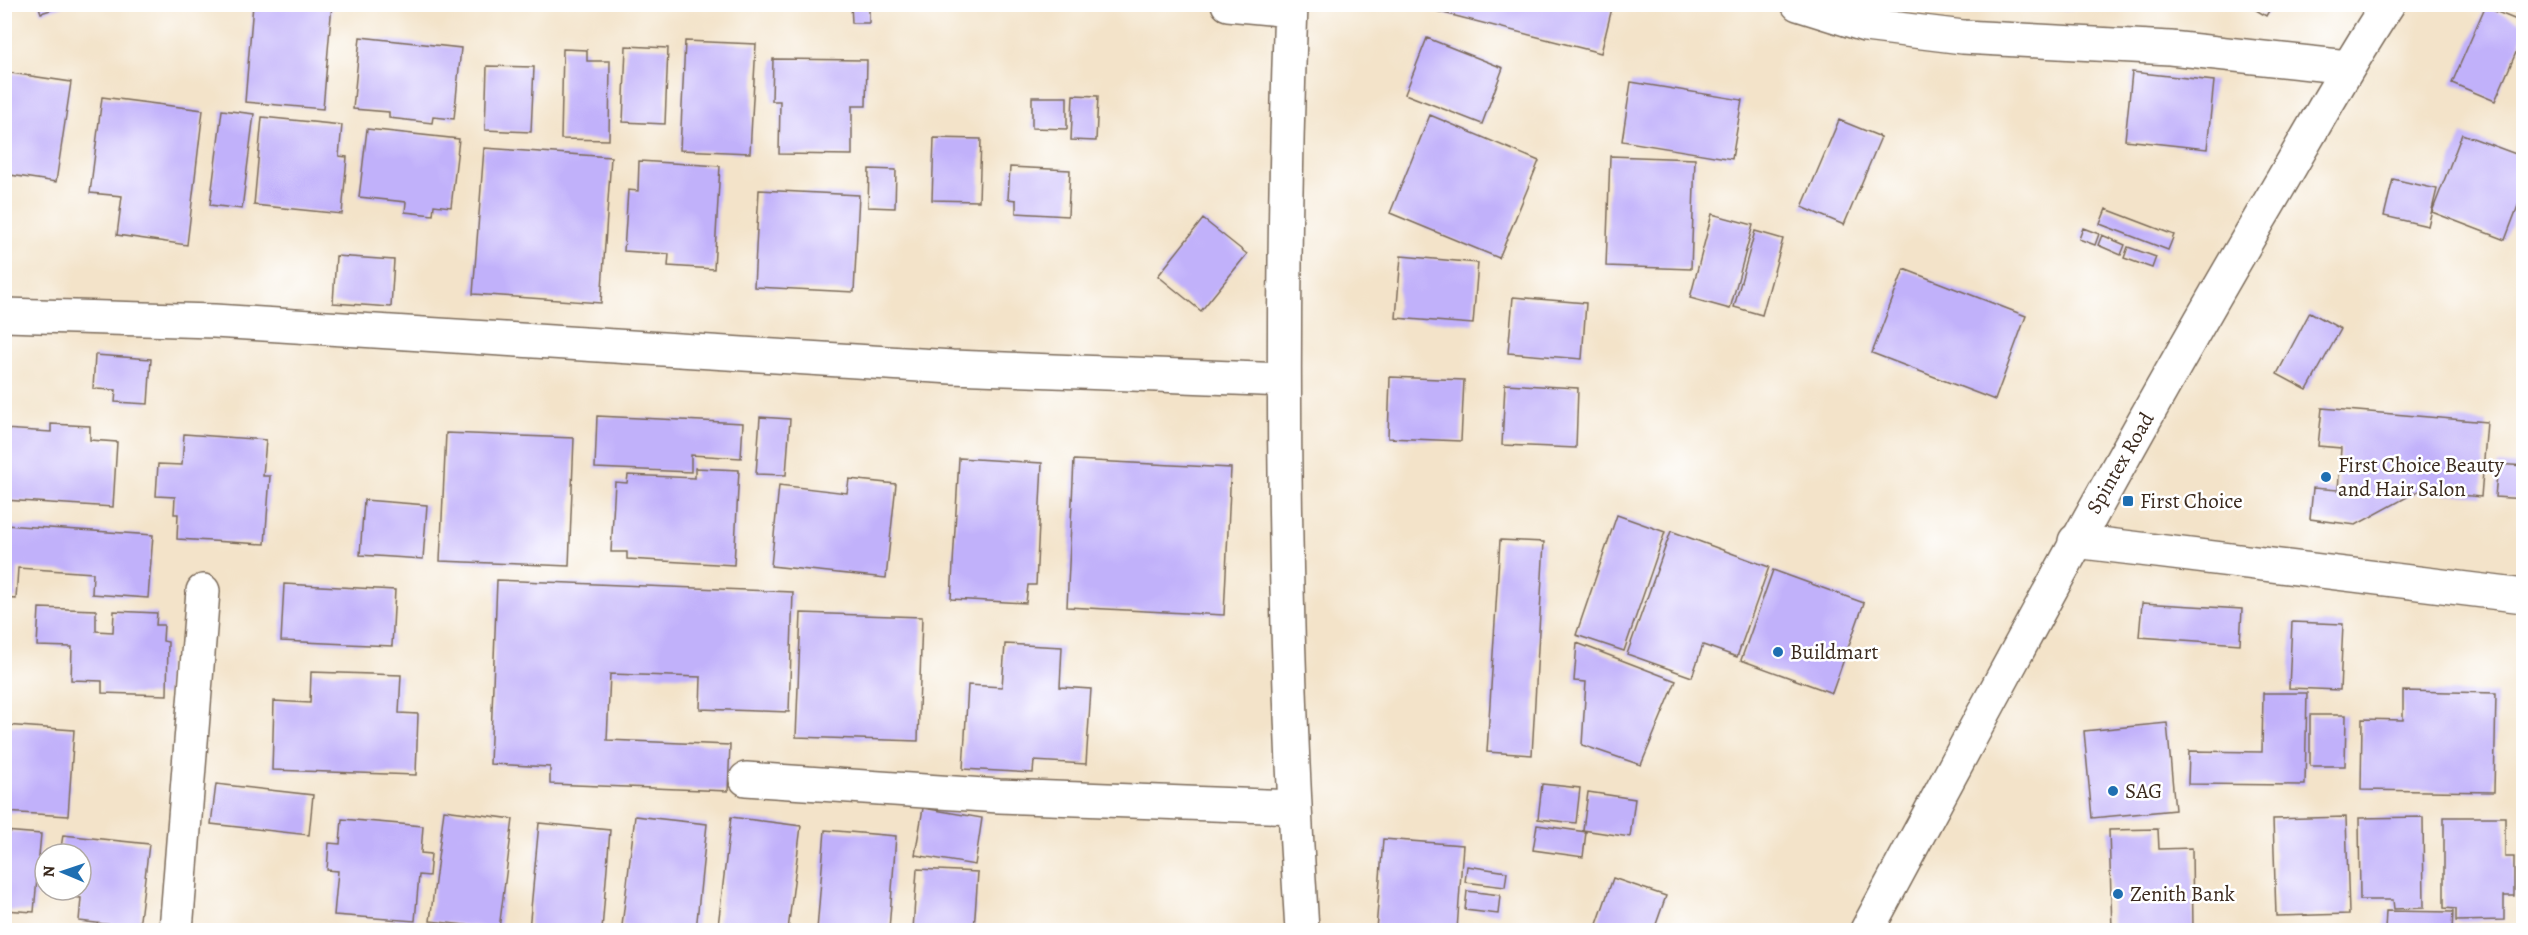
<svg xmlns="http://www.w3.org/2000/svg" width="2528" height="935" viewBox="0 0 2528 935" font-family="Alegreya,serif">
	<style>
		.building { fill: #c1b1fa }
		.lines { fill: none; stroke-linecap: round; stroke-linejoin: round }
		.street-casing { stroke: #7b6b5a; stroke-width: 36 }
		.secondary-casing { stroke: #7b6b5a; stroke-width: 36 }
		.street { stroke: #fff; stroke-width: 33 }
		.secondary { stroke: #fff; stroke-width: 33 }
		.poi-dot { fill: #1f6fb2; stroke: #fff; stroke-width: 2 }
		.labels { text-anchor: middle; stroke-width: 5; stroke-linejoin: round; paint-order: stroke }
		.street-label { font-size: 21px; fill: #3b2a1e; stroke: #fff }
		.poi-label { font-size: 21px; fill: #3b2a1e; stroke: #fff; text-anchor: start }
	</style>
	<rect width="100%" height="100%" fill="#fff"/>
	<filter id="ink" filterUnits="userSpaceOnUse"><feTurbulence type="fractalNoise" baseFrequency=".0167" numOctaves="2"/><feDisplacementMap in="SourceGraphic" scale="12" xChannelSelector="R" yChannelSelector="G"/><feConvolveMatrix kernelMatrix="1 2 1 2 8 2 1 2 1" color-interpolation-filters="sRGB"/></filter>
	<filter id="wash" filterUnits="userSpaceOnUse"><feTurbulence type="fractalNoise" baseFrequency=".008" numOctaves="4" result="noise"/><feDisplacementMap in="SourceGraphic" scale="24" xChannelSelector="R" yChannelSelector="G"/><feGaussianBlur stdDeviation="1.35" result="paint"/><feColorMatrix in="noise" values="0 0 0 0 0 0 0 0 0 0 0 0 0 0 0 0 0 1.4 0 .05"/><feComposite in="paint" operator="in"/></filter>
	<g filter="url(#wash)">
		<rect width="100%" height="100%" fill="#f3e3c9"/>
		<g id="blocks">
			<path class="building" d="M38,4h28v1l-25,8z
				M253,4h79l-9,105 -78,-7z
				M851,4h18v19h-17z
				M1408,4h205l-12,49z
				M2040,4h32v6l-33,-1z
				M2246,4h27l-7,12z
				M2485,7l39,16v11l-29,67 -43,-18z
				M360,37l101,11 -7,71 -21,-2 -1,6 -43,-5v-6l-36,-3z
				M1427,38l76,30 -21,56 -77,-30z
				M685,41l71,3 -6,109 -70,-3z
				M626,46l42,2 -3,76 -42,-2z
				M563,49l24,1v11h23l-1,79 -48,-1z
				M773,59l94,1 -1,46h-14v49l-73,-1 1,-53h-8z
				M487,66l47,1 -3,65 -46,-2z
				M4,72l67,10 -15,100 -52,-8z
				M2132,72l82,9 -7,68 -82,-9z
				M1631,82l111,18 -10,59 -110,-18z
				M1073,95l25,1 -2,45 -25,-1z
				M102,97l101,13 -16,135 -70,-10 5,-39 -32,-3z
				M1032,97h35v32l-35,-1z
				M222,110l32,4 -12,95 -32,-4z
				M1430,115l109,46 -40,97 -109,-45z
				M262,117l80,8 -3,31 8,1 -5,57 -88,-9z
				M1839,120l42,17 -37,88 -42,-18z
				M367,129l92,10 -8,68 -17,-2 -1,10 -28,-3 1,-10 -47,-5z
				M2462,134l62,23v33l-19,50 -73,-28z
				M934,138l47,1 -2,62 -47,-1z
				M484,148l127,9 -10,146 -128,-9z
				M1610,156l85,3 -4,110 -85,-3z
				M639,161l81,5 -6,103 -46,-3 1,-12 -45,-3 4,-61 10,1z
				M1010,167l60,3 -2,46 -52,-3v-13l-8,-1z
				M869,169l27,1 -1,38 -27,-1z
				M2393,179l44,10 -9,37 -44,-10z
				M759,190l100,5 -5,97 -100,-5z
				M2106,209l68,26 -6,15 -68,-26z
				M1712,214l41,11 -23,84 -40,-11z
				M1203,219l44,35 -46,57 -43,-35z
				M2083,228l16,6 -4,11 -16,-6z
				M1755,231l28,8 -21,76 -28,-8z
				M2102,235l23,10 -4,10 -23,-10z
				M2128,247l28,10 -4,11 -28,-10z
				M336,256l58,4 -3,47 -58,-4z
				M1401,256l77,7 -5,61 -77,-6z
				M1904,269l122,47 -31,84 -123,-47z
				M1513,297l73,6 -4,56 -74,-6z
				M2310,312l31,17 -34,61 -30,-16z
				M95,355l56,4 -3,45 -33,-2 1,-12 -23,-1z
				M1390,377l74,3 -3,61 -73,-3z
				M1505,384l73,4 -2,60 -74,-3z
				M2322,408l165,14 -6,75 -63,-6 -62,34 -46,-6 3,-31 25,2 3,-42 -23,-2z
				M597,416l146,7 -2,35 -50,-3v17l-96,-4z
				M760,417l30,2 -4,56 -30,-1z
				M51,424l39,2v14l27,2 -4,65 -109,-7v-71l47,3z
				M446,433l128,5 -5,128 -129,-5z
				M184,434l82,6 -3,36h7l-5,68 -88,-5 1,-25h-4l1,-17 -19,-1 2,-32 24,1z
				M959,458l83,5 -6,122h-8l-2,18 -75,-4z
				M1074,460l157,8 -7,147 -157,-8z
				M2498,464l26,2v33l-29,-2z
				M695,468l44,2 -5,95 -107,-6v-7h-16l4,-70 12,1 1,-8 67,3z
				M849,479l47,5 -10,94 -115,-12 8,-81 68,8z
				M364,500l63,5 -4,54 -63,-4z
				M1617,515l48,17 -41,119 -48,-16z
				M4,525l149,10 -5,63 -56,-4 1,-21 -75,-5 -2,31 -12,-1z
				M1671,531l98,36 -32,90 -34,-12 -11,32 -65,-23z
				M1500,540l44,2 -12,213 -45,-3z
				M1773,570l91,33 -32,90 -91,-33z
				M497,580l296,12 -4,120 -89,-3 1,-32 -91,-3 -3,66 123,5 -2,46 -178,-7v-17l-60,-3z
				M284,584l111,6 -3,56 -111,-5z
				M2142,603l100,6 -2,35 -101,-7z
				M39,608l57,2v21l17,1 1,-21 43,2 -1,12h8l-1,16 5,1 -1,53 -65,-2v-12l-31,-1 1,-33 -35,-1z
				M801,613l121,4 -4,124 -122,-4z
				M2292,622l51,2 -3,66 -51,-2z
				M1577,643l99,38 -35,84 -59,-20 4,-63 -12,-1z
				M1005,644l57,3 -2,40 31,2 -5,75 -52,-3 -1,12 -70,-4 5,-84 34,2z
				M311,672l90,3 -2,38 19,1 -2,61 -144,-5 2,-69 36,2z
				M2403,691l93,2 -2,99 -133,-2 1,-71 41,1z
				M2263,693h44l-2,92 -117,-1 1,-33 73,1z
				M2310,715h36l-1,51h-35z
				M2167,723l8,87 -83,8 -8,-87z
				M4,725l70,5 -6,86 -64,-4z
				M216,784l97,11 -4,40 -98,-11z
				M1542,784l38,4 -4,35 -38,-4z
				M1588,792l47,7 -5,38 -47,-7z
				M923,808l59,10 -7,47 -60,-10z
				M444,810l69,9 -14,110 -69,-8z
				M635,816l72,8 -11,106h-32l-42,-4z
				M731,817l70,9 -13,104h-35l-35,-4z
				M2346,817l3,97 -73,2 -3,-97z
				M2423,817l1,91 -30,1 -1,-9h-33l-1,-82z
				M2444,817h61v40h9v39h-10v24l-48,1v-12l-12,-1z
				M342,819l81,7 -2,27 10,1 -2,22 -10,-1 -4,46 -81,-6 4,-44 -11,-1 2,-27 11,1z
				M539,823l71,7 -8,100h-73z
				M1537,825l49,7 -3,25 -50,-7z
				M2158,829l1,20 33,-1 1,82h-81l-3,-100z
				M825,830l71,6 -7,94h-72z
				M4,831l37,3 -7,78 -30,-2z
				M63,835l86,9 -10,84 -60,-7 2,-23 -25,-3v-5h25v-36h-21z
				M1383,839l80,6 -6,85h-81z
				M1467,866l40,6 -2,15 -40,-5z
				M917,869l61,3 -4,58h-61z
				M1613,878l53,18 -12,34h-59z
				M1467,891l33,4 -2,19 -33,-4z
				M2386,911l67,1 -1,18h-67z"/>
		</g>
	</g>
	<g filter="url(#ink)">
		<use href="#blocks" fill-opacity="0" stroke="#7b6b5a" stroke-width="1.5"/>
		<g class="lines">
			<defs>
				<path id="street" d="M1228,4l63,6
					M1291,4c-11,309 -9,619 11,926
					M1798,4l67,21 98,12 207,11 178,19
					M4,315l210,6 738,46 332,13
					M2075,541l449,55
					M746,779l253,17 295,11
					M176,930l27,-339"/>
				<path id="secondary" d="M1867,930c128,-238 255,-477 392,-710 43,-72 83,-146 129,-216"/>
			</defs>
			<use href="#street" class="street-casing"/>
			<use href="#secondary" class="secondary-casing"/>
			<use href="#street" class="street"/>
			<use href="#secondary" class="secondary"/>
		</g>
	</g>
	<g class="poi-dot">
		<circle cx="2326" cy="477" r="6"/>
		<rect x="2122" y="495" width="12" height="12" rx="3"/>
		<circle cx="1778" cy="652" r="6"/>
		<circle cx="2113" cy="791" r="6"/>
		<circle cx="2118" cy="894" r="6"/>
	</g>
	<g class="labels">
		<g class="street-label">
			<text transform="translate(2120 463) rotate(-60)" y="7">Spintex Road</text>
		</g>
		<g class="poi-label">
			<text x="2338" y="472">First Choice Beauty<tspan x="2338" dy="24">and Hair Salon</tspan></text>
			<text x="2140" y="508">First Choice</text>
			<text x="1790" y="659">Buildmart</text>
			<text x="2125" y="798">SAG</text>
			<text x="2130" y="901">Zenith Bank</text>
		</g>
	</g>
	<rect width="2528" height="935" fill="none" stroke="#fff" stroke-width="24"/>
	<g transform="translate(63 872) rotate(272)"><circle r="28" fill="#ffffff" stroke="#b1aaa5" stroke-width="1.5"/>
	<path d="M0-4.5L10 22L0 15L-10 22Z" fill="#1f6fb2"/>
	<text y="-9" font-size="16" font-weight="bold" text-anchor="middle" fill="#3b2a1e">N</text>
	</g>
</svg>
